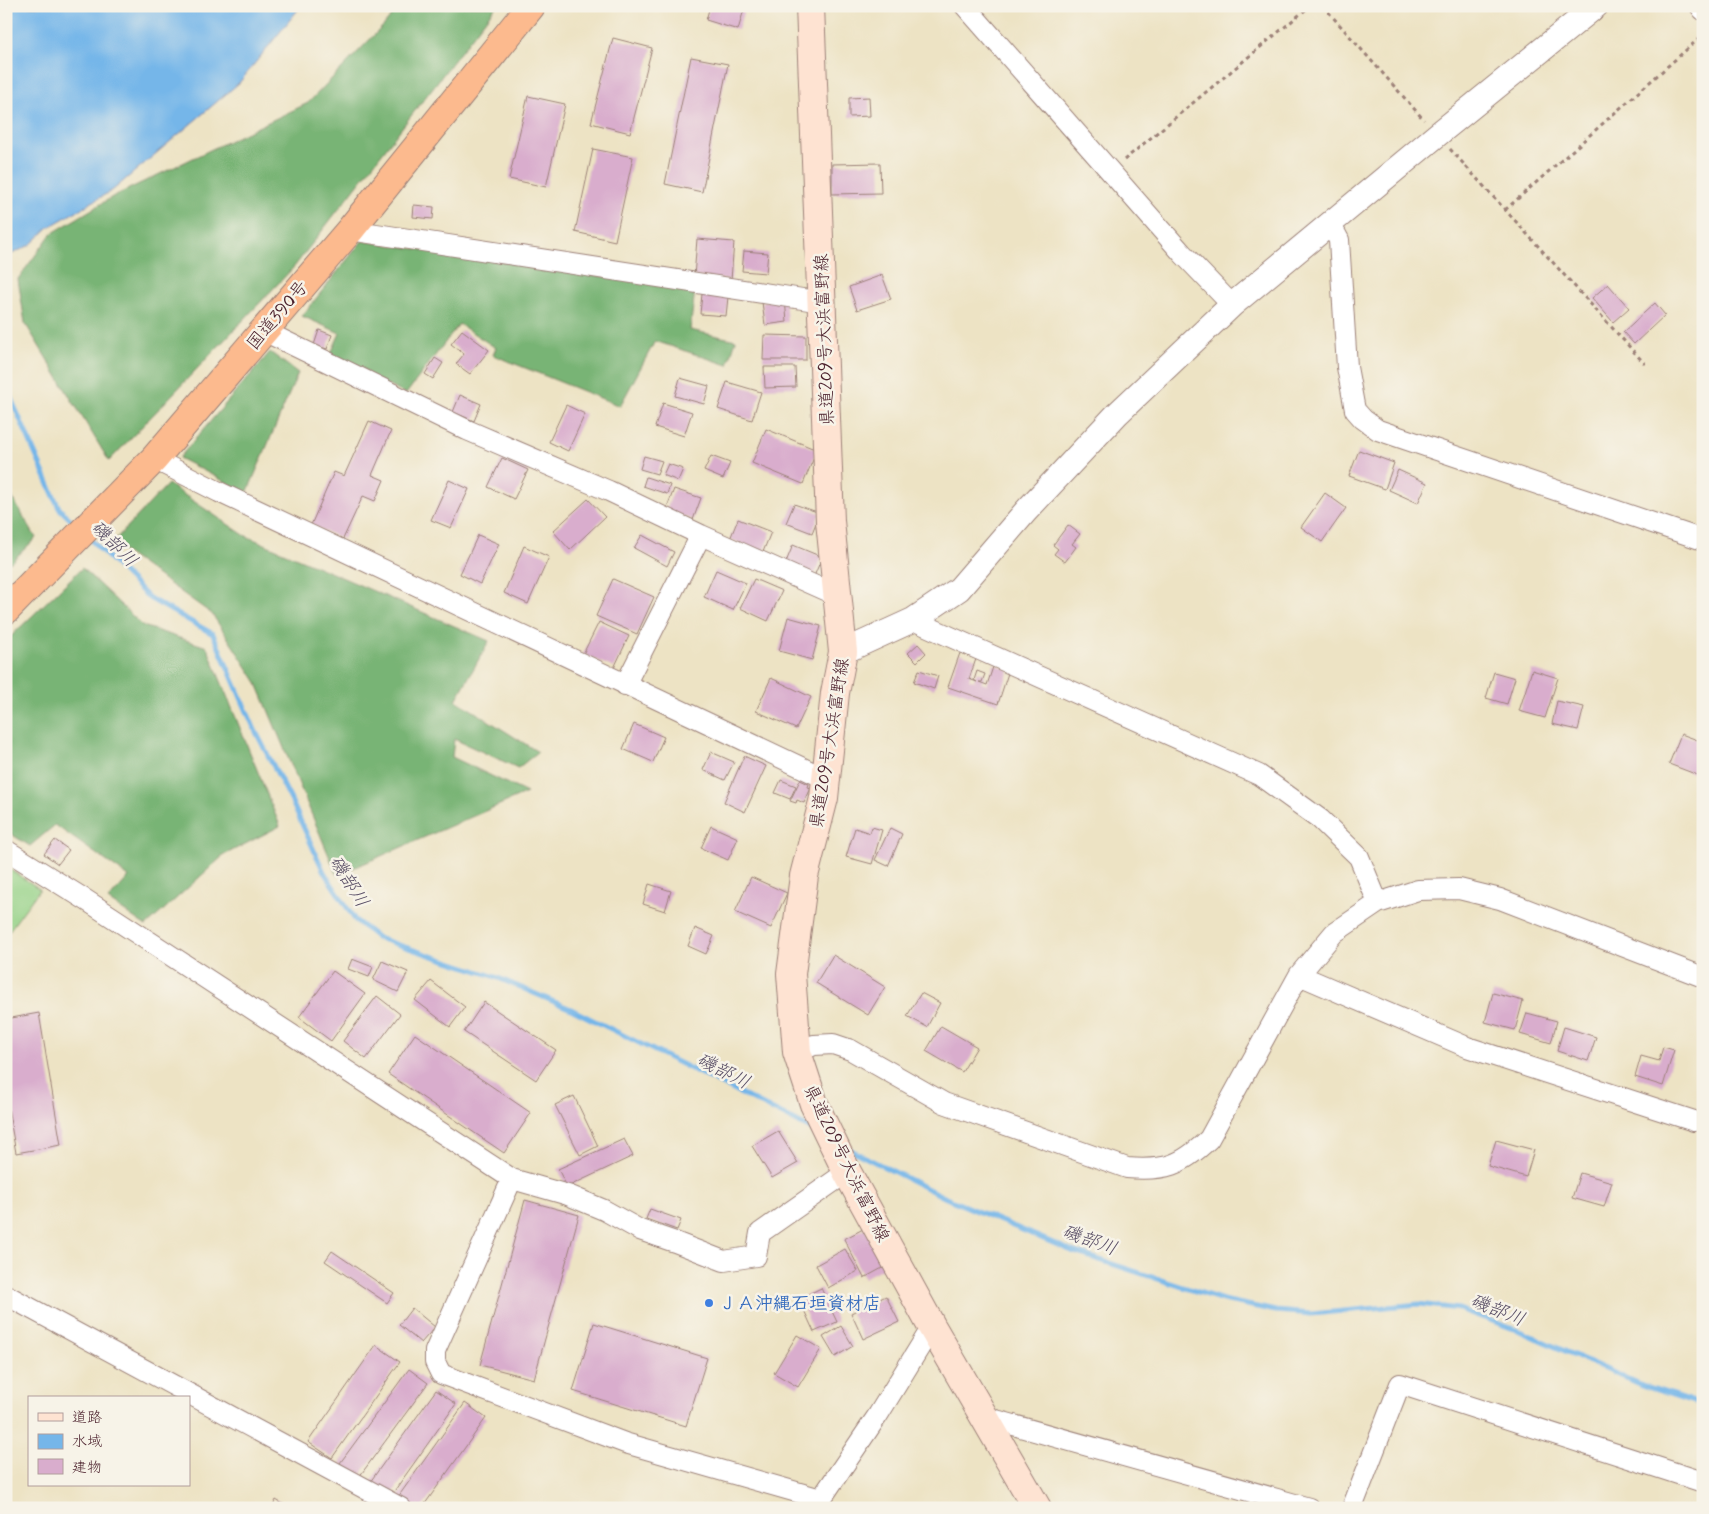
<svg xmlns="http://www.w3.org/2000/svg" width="1709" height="1514" viewBox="0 0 1709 1514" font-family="Mynerve,'Klee One',sans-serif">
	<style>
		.green { fill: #95d287; stroke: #707859 }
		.forest { fill: #78b474; stroke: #616a50 }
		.water { fill: #75b6e9; stroke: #606a8a }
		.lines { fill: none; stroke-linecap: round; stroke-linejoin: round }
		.stream { stroke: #75b6e9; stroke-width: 5 }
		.building { fill: #d9adcd }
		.minor-casing { stroke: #9c8178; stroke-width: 22 }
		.tertiary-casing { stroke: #9c8178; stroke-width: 26 }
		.secondary-casing { stroke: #9c8178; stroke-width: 30 }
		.trunk-casing { stroke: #9c8178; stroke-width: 30 }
		.path { stroke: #9c8178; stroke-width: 3; stroke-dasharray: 4 4; stroke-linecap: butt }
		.minor { stroke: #fff; stroke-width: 20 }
		.tertiary { stroke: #fff; stroke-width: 24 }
		.secondary { stroke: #fee3d2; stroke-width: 28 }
		.trunk { stroke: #fcba8e; stroke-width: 28 }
		.shop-dot { fill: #3f7fe0; stroke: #f7f3e8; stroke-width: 2 }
		.labels { text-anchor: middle; stroke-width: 5; stroke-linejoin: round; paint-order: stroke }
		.street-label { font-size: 18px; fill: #4a1f2b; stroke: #f7f3e8 }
		.shop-label { font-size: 18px; font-weight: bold; fill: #366cbe; stroke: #f7f3e8; text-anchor: start }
		.water-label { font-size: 19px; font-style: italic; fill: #574c64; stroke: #f7f3e8 }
	</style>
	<rect width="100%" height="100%" fill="#f7f3e8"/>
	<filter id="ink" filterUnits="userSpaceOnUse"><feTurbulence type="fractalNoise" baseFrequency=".02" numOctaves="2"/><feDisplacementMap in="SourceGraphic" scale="10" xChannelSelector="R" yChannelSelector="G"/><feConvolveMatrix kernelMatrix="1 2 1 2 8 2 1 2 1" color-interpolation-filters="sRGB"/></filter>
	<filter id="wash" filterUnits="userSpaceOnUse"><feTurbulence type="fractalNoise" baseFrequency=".0096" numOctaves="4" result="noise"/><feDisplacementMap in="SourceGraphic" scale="20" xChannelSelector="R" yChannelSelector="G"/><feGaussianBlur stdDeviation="1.12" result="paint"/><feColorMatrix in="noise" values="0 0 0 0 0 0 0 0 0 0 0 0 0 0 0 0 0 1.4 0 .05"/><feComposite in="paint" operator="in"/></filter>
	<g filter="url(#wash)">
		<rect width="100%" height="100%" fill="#ede3c4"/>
		<path class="green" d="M6,867l34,22 -34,46z"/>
		<path class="forest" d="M399,6h97l-202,261 -185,194 -84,-138 -7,-44 33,-45 63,-38 194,-93 77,-79z
			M362,241l333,49 -5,40 46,10 -8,25 -73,-24 -35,65 -127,-51 3,-7 -37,-24 -53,70 -77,-36 11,-25 -38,-17z
			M270,352l28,21 -51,120 -68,-35z
			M168,484l76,51 245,106 -33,59 82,52 -20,16 -64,-29 -2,18 75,36 -190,82 -81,-194 -44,-67 -100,-71z
			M6,487l30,51 -26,25 -4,-5z
			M82,568l61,58 64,21 73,179 -56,29 -78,71 -38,-26 21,-23 -74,-52 -25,21 -24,-15v-190z"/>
		<path class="water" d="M6,6h295l-62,77 -126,107 -64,37 -19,18 -24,12z"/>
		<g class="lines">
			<path class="stream" d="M6,387l53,121 18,18
				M88,537l61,61 64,36 42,96 36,70 33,72 31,48 23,18 118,39 75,32 246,123
				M847,1148l99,50 126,53 151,49 53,11 35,3 108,-10 40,5 63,23 117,52 64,21"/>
		</g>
		<g id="blocks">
			<path class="building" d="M710,6h35l-7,24 -32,-10z
				M613,38l39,10 -22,85 -39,-10z
				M691,57l37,7 -26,128 -37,-8z
				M528,96l37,8 -19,83 -37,-8z
				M869,97l1,19 -21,1v-19z
				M593,149l40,8 -18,84 -40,-9z
				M880,163l1,30 -49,1v-30z
				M414,205l20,2 -1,12 -20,-2z
				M697,239l37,3 -3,38 -37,-3z
				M744,251l24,2 -2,20 -24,-2z
				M882,275l9,24 -34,11 -8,-23z
				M1608,284l21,24 -16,14 -21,-24z
				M702,294l26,3 -2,19 -26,-2z
				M785,299l2,23 -22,3 -3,-23z
				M1655,303l10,12 -31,29 -11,-12z
				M319,330l13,5 -5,14 -13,-4z
				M462,330l27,20 -19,24 -14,-10 8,-10 -13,-10z
				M764,335l42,1v24h-43z
				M435,358l8,5 -10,16 -8,-5z
				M764,367h31l1,20 -31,1z
				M680,378l29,8 -5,18 -29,-8z
				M727,382l34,10 -9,28 -34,-11z
				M460,395l21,9 -7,17 -21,-9z
				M663,403l29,9 -8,24 -29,-9z
				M566,405l19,9 -17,37 -19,-9z
				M369,421l22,10 -19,44 12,5 -9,21 -12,-5 -20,43 -32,-14 23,-53 10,4z
				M766,429l51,21 -14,34 -51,-21z
				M1359,450l35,13 -9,26 -36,-13z
				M644,456l18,5 -5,13 -17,-5z
				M711,456l19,7 -7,16 -19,-8z
				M502,458l26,12 -14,29 -26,-12z
				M668,464l15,5 -5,12 -15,-6z
				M1398,470l29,13 -9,20 -29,-13z
				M646,477l24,8 -3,9 -24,-8z
				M449,480l20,9 -18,39 -20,-8z
				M674,489l27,9 -8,22 -27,-10z
				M1325,493l21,15 -24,34 -21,-15z
				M588,499l17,18 -35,33 -17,-19z
				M794,504l26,9 -8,20 -26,-10z
				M738,519l33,13 -8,20 -33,-13z
				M1068,525l12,9 -8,10 4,3 -11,15 -11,-8 4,-5 -5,-4z
				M478,535l21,9 -19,40 -20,-10z
				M642,535l32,17 -7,14 -33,-18z
				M793,545l29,12 -9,22 -29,-12z
				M524,546l25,11 -21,47 -24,-11z
				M716,570l30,13 -13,27 -29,-13z
				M613,579l41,18 -17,37 -41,-18z
				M754,579l28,12 -14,30 -28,-13z
				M788,617l33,9 -9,34 -33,-9z
				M599,622l30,14 -15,32 -31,-14z
				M918,644l8,9 -9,9 -9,-9z
				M960,653l16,6 -7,20 8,3 -3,-2 3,-9 8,3 -3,8h-3l8,3 7,-21 15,6 -11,34 -50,-17z
				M919,670l19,6 -4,13 -20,-7z
				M1532,670l26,8 -13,40 -26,-7z
				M1494,672l21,6 -8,26 -21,-6z
				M771,678l40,19 -15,32 -40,-18z
				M1557,701l27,6 -6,23 -26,-6z
				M634,724l30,13 -11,25 -30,-13z
				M1681,734l22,8v35l-34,-13z
				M711,752l23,10 -9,18 -22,-10z
				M744,756l22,10 -21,46 -21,-10z
				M781,780l15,6 -6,13 -15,-6z
				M800,780l9,4 -1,3 3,1 -7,15 -7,-3 -1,3 -6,-2z
				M711,826l27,12 -10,22 -27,-12z
				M872,827l10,3 -10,34 -26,-7 9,-29 15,5z
				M890,828l12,6 -14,32 -13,-6z
				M55,840l14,10 -11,14 -14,-10z
				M751,877l36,16 -16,35 -36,-16z
				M649,884l22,7 -6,20 -22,-7z
				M695,928l19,8 -8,18 -18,-8z
				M833,955l52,32 -17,28 -52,-32z
				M352,959l21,8 -4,10 -21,-8z
				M382,961l26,11 -10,20 -25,-12z
				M333,971l32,23 -34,47 -32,-24z
				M431,981l34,26 -15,20 -35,-27z
				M921,993l19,10 -13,24 -20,-11z
				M1493,993l30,8 -8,29 -30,-8z
				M377,996l23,18 -34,45 -23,-18z
				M484,1002l72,48 -20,30 -72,-48z
				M39,1013l22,132 -45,8 -10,-57v-77z
				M1527,1013l30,8 -6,22 -31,-9z
				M941,1026l36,21 -15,25 -36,-21z
				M1564,1027l32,10 -8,24 -31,-10z
				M415,1034l116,79 -27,40 -116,-79z
				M1663,1047l11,3 -11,36 -28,-9 6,-21 18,5z
				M574,1096l24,50 -18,9 -25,-50z
				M778,1131l20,32 -26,15 -20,-32z
				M624,1139l9,17 -66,31 -9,-18z
				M1496,1140l38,10 -8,27 -38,-11z
				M1580,1173l32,9 -8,25 -32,-9z
				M525,1200l54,15 -45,164 -54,-14z
				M650,1209l31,11 -4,10 -31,-11z
				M865,1228l21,38 -22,12 -20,-39z
				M845,1249l13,22 -30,17 -12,-23z
				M332,1251l62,42 -7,10 -62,-42z
				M821,1288l16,34 -23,10 -15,-33z
				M886,1296l13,26 -36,17 -12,-26z
				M412,1308l23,19 -14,16 -22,-18z
				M594,1323l113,35 -21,68 -113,-35z
				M841,1326l12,20 -18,11 -12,-20z
				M797,1335l24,14 -23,38 -24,-14z
				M376,1345l24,17 -68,96 -24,-16z
				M409,1369l19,14 -69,94 -19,-14z
				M436,1390l20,14 -66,93 -20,-15z
				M465,1403l21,15 -64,90h-8l-16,-11z
				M276,1500l14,8h-18z"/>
		</g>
	</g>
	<g filter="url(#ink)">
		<use href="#blocks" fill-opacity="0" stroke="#9c8178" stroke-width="1"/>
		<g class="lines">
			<defs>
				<path id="minor" d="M965,6l217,247 50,52
					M1700,6l3,4
					M1331,225l8,15 8,127 8,43 8,9 15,11 325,110
					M350,230l472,72
					M264,331l203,99 142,61 92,44 137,61
					M154,459l65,33 607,287
					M913,620l346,155 61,44 39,38 19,46
					M625,685l76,-150
					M6,850l80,50 426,279 56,16 36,15 36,20 35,12 49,19 32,-5 4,-23 87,-61
					M1299,975l168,72 227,74
					M797,1052l17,-7 19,-1 18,6 93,53 183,65c38,3 54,-2 82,-29l90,-164 35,-42 44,-30 40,-13 41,-1 41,10 203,78
					M512,1179l-77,172v11l6,12 184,69 196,56
					M6,1295l395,213
					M985,1417l324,91
					M810,1507l11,-8 57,-84 54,-88
					M1352,1508l48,-124 303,98"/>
				<path id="tertiary" d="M843,652l70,-32 46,-31 67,-78 91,-97 115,-109 205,-170 159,-129"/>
				<path id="secondary" d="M810,6l20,515 13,131 -8,41 -11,105 -20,78 -13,98 6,78 17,52 33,68 85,155 105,181"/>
				<path id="trunk" d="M6,610l148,-151 196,-229 181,-224"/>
			</defs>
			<use href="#minor" class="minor-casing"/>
			<use href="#tertiary" class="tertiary-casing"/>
			<use href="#secondary" class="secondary-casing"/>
			<use href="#trunk" class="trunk-casing"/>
			<path class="path" d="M1323,6l101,114
				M1450,149l195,215
				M1124,160l186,-154
				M1505,210l198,-175"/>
			<use href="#minor" class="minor"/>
			<use href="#tertiary" class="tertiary"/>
			<use href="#secondary" class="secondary"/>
			<use href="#trunk" class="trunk"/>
		</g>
	</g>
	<circle class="shop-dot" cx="709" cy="1303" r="5"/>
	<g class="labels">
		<g class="street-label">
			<text transform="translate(277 315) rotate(-50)" y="6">国道390号</text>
			<text transform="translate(824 340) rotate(-92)" y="6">県道209号大浜富野線</text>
			<text transform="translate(829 743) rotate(-81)" y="6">県道209号大浜富野線</text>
			<text transform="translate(847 1163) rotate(64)" y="6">県道209号大浜富野線</text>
		</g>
		<g class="shop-label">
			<text x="719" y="1309">ＪＡ沖縄石垣資材店</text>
		</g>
		<g class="water-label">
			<text transform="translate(115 543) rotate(45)" y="7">磯部川</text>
			<text transform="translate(350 881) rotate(58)" y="7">磯部川</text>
			<text transform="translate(724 1070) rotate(27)" y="7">磯部川</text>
			<text transform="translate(1090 1239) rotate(20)" y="7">磯部川</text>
			<text transform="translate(1498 1309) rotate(22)" y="7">磯部川</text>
		</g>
	</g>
	<rect width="1709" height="1514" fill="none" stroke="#f7f3e8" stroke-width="25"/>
	<rect x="28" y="1396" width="162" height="90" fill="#f7f3e8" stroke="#b29e9c"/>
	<rect x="38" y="1413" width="25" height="8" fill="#fee3d2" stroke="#b29e9c"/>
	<text x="72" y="1422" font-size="15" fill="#4a1f2b">道路</text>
	<rect x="38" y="1434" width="25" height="15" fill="#75b6e9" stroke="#b29e9c"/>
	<text x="72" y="1446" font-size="15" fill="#4a1f2b">水域</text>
	<rect x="38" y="1459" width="25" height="15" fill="#d9adcd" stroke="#b29e9c"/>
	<text x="72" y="1472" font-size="15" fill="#4a1f2b">建物</text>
</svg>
